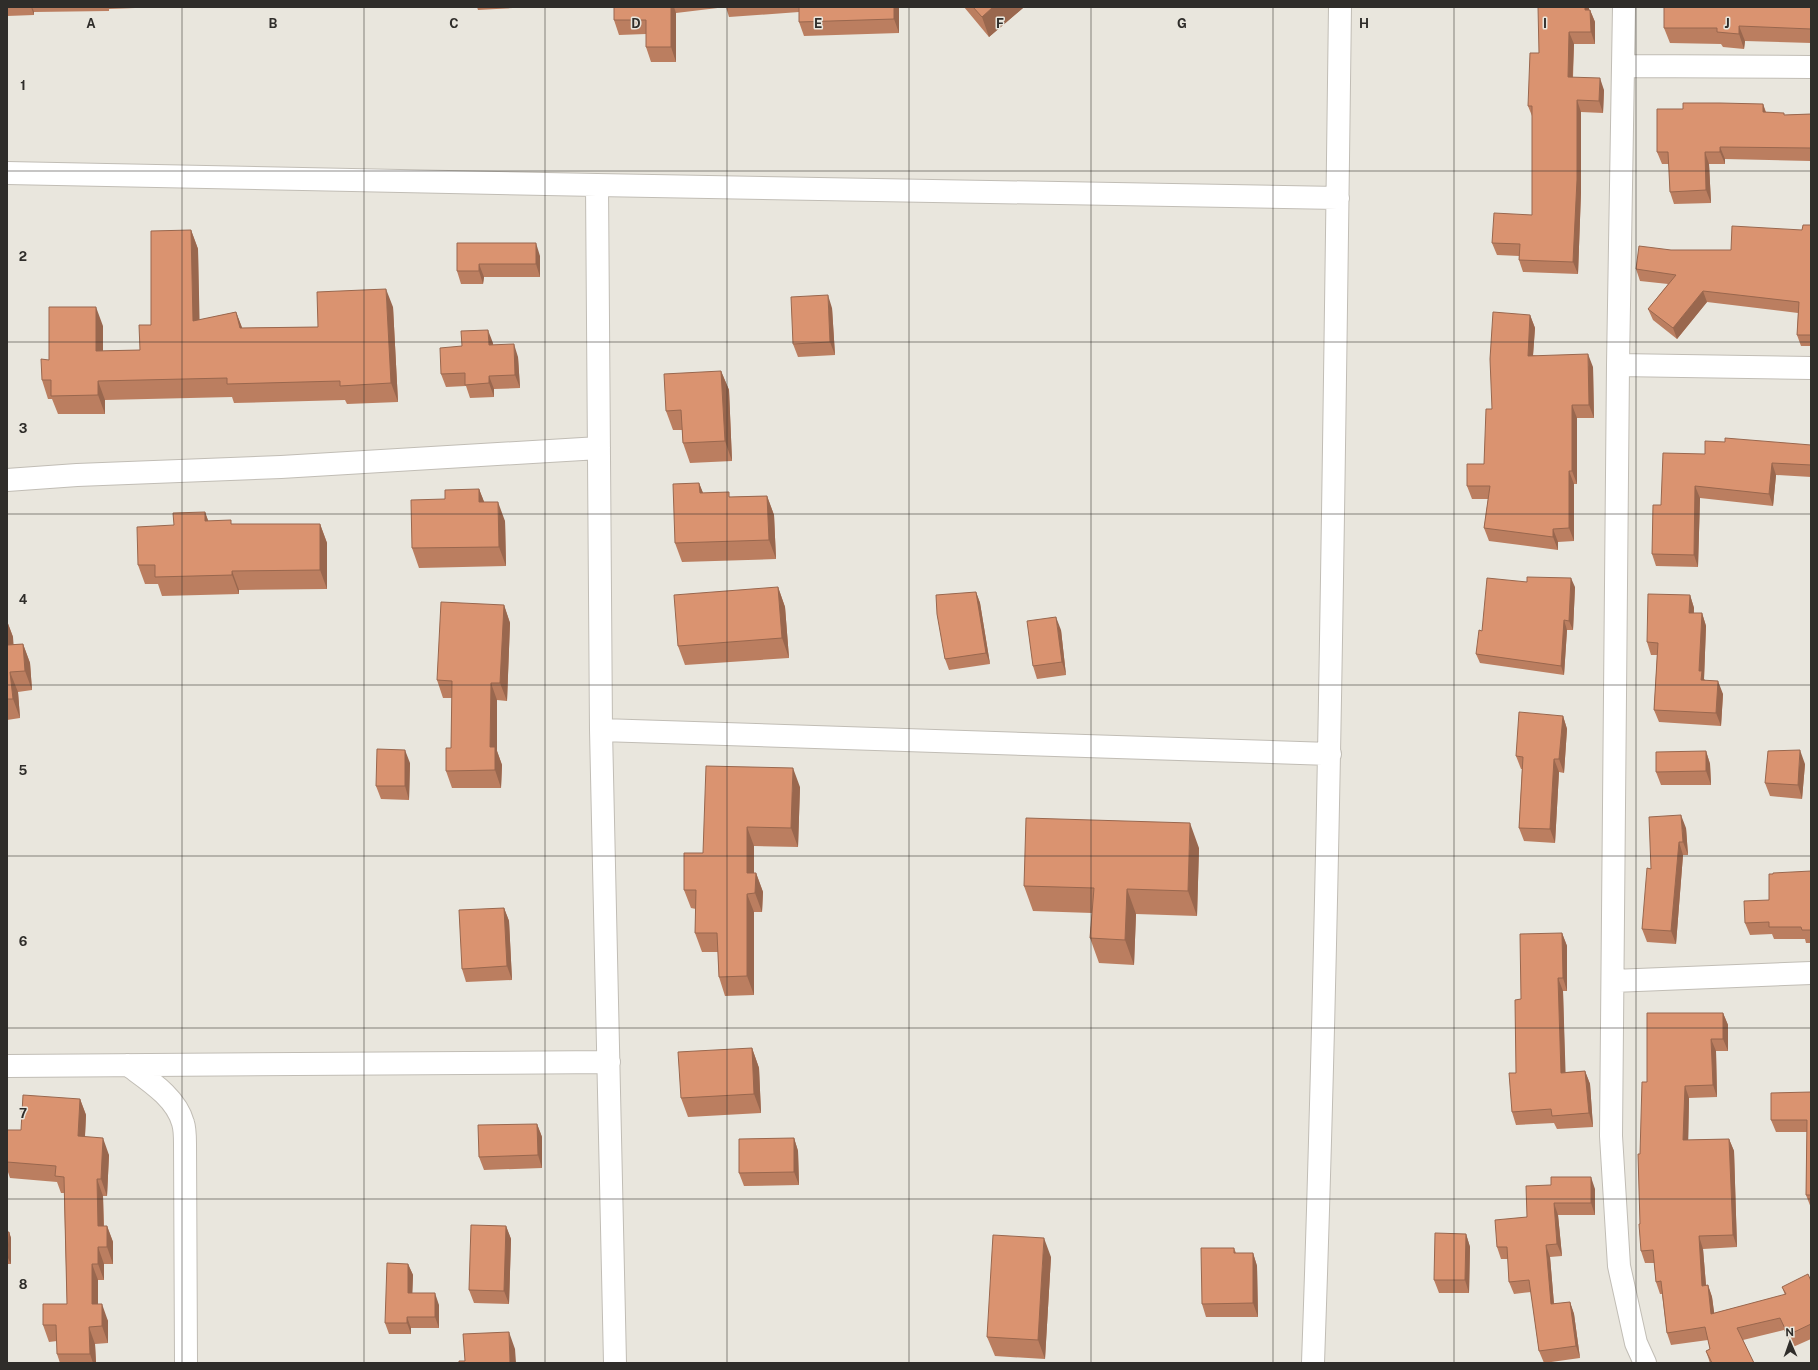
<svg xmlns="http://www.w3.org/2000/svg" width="1818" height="1370" viewBox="0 0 1818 1370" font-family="'Public Sans',sans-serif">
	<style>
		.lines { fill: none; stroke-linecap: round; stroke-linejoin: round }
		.minor-casing { stroke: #c1bdb5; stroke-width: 24 }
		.minor { stroke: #fff; stroke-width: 22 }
		.wall { fill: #bb7e60 }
		.shaded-wall { fill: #99674e }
		.building { fill: #da9370; stroke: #99674e }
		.grid { fill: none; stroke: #2f2d2a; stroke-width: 1; stroke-opacity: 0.55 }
		.grid-label { font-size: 13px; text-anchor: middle; font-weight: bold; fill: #2f2d2a; stroke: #e9e6dd; stroke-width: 3; stroke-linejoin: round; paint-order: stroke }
	</style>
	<rect width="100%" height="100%" fill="#e9e6dd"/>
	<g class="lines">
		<defs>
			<path id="minor" d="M1624,7l-6,358 -7,771 8,130 17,77 9,20
				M1623,66l188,1
				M7,173l590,12 741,13
				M597,185l4,545 14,633
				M1618,365l193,3
				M7,480l70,-5 204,-8 318,-19
				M601,730l729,24
				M1613,981l198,-8
				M128,1065c20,15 48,32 55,58 2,6 2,14 2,21l1,219
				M7,1066l602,-4
				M1313,1363c16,-452 21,-904 27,-1356"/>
		</defs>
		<use href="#minor" class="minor-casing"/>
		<use href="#minor" class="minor"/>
	</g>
	<path class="wall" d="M7,7h154l-52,2v2l-75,1v3l-27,1z
		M477,7h36v1l-35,2z
		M614,7h285v26l-95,3 -5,-14v-10l-70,5 -3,-10 -50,6v49h-25l-5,-15v-13l-27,1 -5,-15z
		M964,7h59v1l-34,29z
		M1589,7v3h1l5,12v22h-21l-1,34 31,12 -1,23 -22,-1v80l-3,82 -55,-2 -4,-12v-4l-22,-1 -5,-12 40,-28v-99l-4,-10 11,-53z
		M1811,7v36l-66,-2 -1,8 -21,-2 -2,-3 -51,-1 -6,-15z
		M1763,104l3,8 19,3 26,-1v47l-86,-2v5h-16l2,39 -37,1 -4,-12 -1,-28h-7l-5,-12 26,-43z
		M1811,225v121h-10l-4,-11 1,-22 -91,-11 -30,37 -24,-19 -5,-11 20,-25 -28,-3 -4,-12 35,-19h60l71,-20z
		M191,230l7,19 1,71 37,-8 6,16 76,-1 75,-20 5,95 -51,2 -2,-4 -111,3 -2,-6 -127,3v14h-47l-6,-15h-4l-6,-19 7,-20 54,-34v25l37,-1 11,-25z
		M457,243l83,13v21h-56l-1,7h-22l-4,-13z
		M832,308l3,47 -37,2 -5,-13z
		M1530,315l5,13 -2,27 60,12 1,51h-17v66h-3v57l-16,1v8l-69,-9 -5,-13 4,-29h-16l-5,-13 17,-22 8,-55z
		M493,343v2l25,12 2,31 -26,1v8l-24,1 -4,-12 -20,1 -5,-13 21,-28z
		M721,371l8,19 3,71 -42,2 -7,-20 -1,-13h-9l-7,-19z
		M1811,445v32l-35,-2 -3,31 -73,-8 -2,69 -42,-1 -4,-12 9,-49 44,-51z
		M699,483l4,10 28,4 36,-1 7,19 2,44 -94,3 -7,-19z
		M479,489l5,13 21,19 1,45 -87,2 -7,-20 33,-49z
		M205,512l3,9 24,3h88l7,19v46l-88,1v4l-77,2 -4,-12h-13l-7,-19 36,-40z
		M778,587l7,20 4,51 -104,7 -7,-19z
		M1575,587l-2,43h-6l-3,45 -84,-12 -4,-9 6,-23z
		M976,592l4,11 10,61 -41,6 -4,-11z
		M1690,595l4,13v5h8l4,13 -2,53 1,1 18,14 -2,32 -62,-4 -5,-12 3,-55h-6l-4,-13z
		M504,605l6,18 -3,78 -10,-1v51l5,14 -1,23h-49l-6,-17 5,-23 1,-50h-9l-6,-18z
		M7,621l6,16v7h10l7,19 2,27 -14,2 2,26 -13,2z
		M1061,630l5,45 -29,4 -4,-13z
		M1563,716l4,13 -3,44 -5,-1 -4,71 -31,-2 -5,-13 3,-59h-1l-5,-13z
		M1706,751l4,13 1,21h-50l-5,-13z
		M410,763l-1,37 -28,-1 -5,-13z
		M1805,764l-3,35 -32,-3 -5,-13z
		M800,787l-2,60 -44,-1v27h2l7,19 -1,20h-8v83l-29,1 -6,-19 -1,-25h-16l-7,-19 1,-24 -5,-1 -7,-18 19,-37z
		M1686,828l2,27h-5l-7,89 -29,-2 -5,-13 9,-60z
		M1199,848l-2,68 -61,-2 -2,51 -35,-2 -9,-25 2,-25 -59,-2 -9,-25z
		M1811,871v72h-5l-1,-4h-31l-2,-5 -22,1 -5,-12 24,-23z
		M504,908l5,13 3,59 -46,2 -4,-13z
		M1562,933l5,13v45h-4l2,81 20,-1 5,13 3,43 -36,2 -3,-6 -38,2 -4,-13 4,-39 5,-74z
		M1723,1013l5,12v26h-12l1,46 -28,1 -1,42 41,-1 5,12 3,96 -34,2 3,36h2l4,12 2,16 71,-18 -3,-8 29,-6v58l-18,8 -9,-17 -41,10 11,23h-44l-4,-12 4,-2 -2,-9 -37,5 -4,-12 -5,-39h-2l-4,-12 -2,-19h-9l-4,-12 -1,-97 7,-72z
		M752,1048l7,20 2,45 -73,4 -7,-19z
		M1811,1092v116l-5,-13 1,-63h-31l-5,-12z
		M80,1099l6,16 -1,22 24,18 -2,41h-4l1,30h3l6,16v22h-9v16h-6v24l10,17v22l-13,1 1,19h-36l-3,-9v-13l-8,1 -6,-17 24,-21 -3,-111h-3l-4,-11 -47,-4 -3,-9v-39h14z
		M537,1124l5,13v31l-58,2 -5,-13z
		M794,1138l4,13 1,34 -55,1 -5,-13z
		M1551,1185l44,4v26h-37l4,41 -12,1 4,47 16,-2 4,12 6,44 -36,5 -5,-12 -8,-59 -17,2 -5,-12 -1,-23h-7l-4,-12 30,-30z
		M506,1226l5,13 -2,65 -35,-1 -5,-13z
		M7,1232h2l2,6v26h-4z
		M1466,1234l4,13 -1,46h-30l-5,-13z
		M1234,1248l2,5h17l4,13 1,51h-52l-4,-13z
		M1051,1257l-6,102 -50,-3 -8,-19z
		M408,1264l5,11 -1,18 27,12v23h-28v6h-22l-4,-11z"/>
	<path class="shaded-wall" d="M31,7h1l2,5v3z
		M671,7h3l2,6v49l-5,-15z
		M894,7h5v26l-5,-14z
		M993,7h30v1l-34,29 -7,-20z
		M1585,7h4v15l-4,-12z
		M1590,10l5,12v22l-4,-12z
		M1739,26l6,15 -1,8 -5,-15z
		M1569,32l5,12 -2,45 -4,-12z
		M1600,78l4,12 -1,23 -4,-12z
		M1577,100l4,12v80l-3,82 -5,-12z
		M1763,104l4,13 -4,-5z
		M1720,147l5,12v5l-5,-12z
		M1705,152l4,12 2,39 -5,-13z
		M191,230l7,19 2,91 -7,-19z
		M536,243l4,13v21l-4,-13z
		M479,264l5,13 -1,7 -4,-13z
		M386,289l7,18 5,95 -7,-19z
		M1703,291l4,11 -30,37 -4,-11z
		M828,295l4,13 3,47 -5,-13z
		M96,307l7,19v44l-7,-19z
		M236,312l7,18 -3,-2z
		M1530,315l5,13 -3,41 -4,-13z
		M488,330l5,13 1,16 -5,-14z
		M514,344l4,13 2,31 -5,-13z
		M1588,354l5,13 1,51 -5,-13z
		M721,371l8,19 3,71 -7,-20z
		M489,376l5,13v8l-5,-14z
		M98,381l7,19v14l-7,-19z
		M1572,405l5,13v66l-5,-13z
		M1772,463l4,12 -3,31 -4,-12z
		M1569,471l5,13v57l-5,-13z
		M699,483l8,20 -7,-10z
		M1695,486l5,12 -2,69 -4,-12z
		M479,489l8,20 -8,-7z
		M767,496l7,19 2,44 -7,-19z
		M498,502l7,19 1,45 -7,-19z
		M205,512l7,19 -7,-10z
		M320,524l7,19v46l-7,-19z
		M1553,529l5,13v8l-5,-13z
		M232,571l7,19v4l-7,-19z
		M1571,578l4,9 -2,43 -4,-9z
		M778,587l7,20 4,51 -7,-20z
		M976,592l4,11 10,61 -4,-11z
		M1690,595l4,13 -1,17 -4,-12z
		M504,605l6,18 -3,78 -7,-18z
		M1702,613l4,13 -2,53 2,5 -5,-4 -2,-9z
		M1056,617l5,13 5,45 -4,-13z
		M1564,620l3,10 -3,45 -3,-9z
		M7,621l6,16 2,27 -7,-19z
		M23,644l7,19 2,27 -7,-19z
		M10,672l8,20 2,26 -7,-19z
		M1718,681l5,13 -2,32 -5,-13z
		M491,683l6,17v51l5,14 -1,23 -6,-18 -5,-23z
		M1563,716l4,13 -3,44 -5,-14z
		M405,750l5,13 -1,37 -4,-14z
		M1800,750l5,14 -3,35 -4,-14z
		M1706,751l4,13 1,21 -5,-14z
		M1554,759l5,13 -4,71 -5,-14z
		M793,768l7,19 -2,60 -7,-19z
		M1681,815l5,13 2,27 -5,-13z
		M1190,823l9,25 -2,68 -9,-25z
		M747,827l7,19v46l-7,-19z
		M1679,842l4,13 -7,89 -5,-13z
		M756,873l7,19 -1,20 -7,-19z
		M1127,889l9,25 -2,51 -9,-25z
		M747,894l7,18v83l-7,-19z
		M504,908l5,13 3,59 -5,-14z
		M1562,933l5,13v45l-4,-13z
		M1558,978l5,13 3,95 -5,-13z
		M1723,1013l5,12v26l-5,-12z
		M1711,1039l5,12 1,46 -4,-12z
		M752,1048l7,20 2,45 -7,-19z
		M1585,1071l5,13 3,43 -4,-14z
		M1685,1086l4,12 -1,54 -5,-12z
		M80,1099l6,16 -2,38 -6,-17z
		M537,1124l5,13v31l-4,-13z
		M103,1138l6,17 -2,41 -6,-17z
		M794,1138l4,13 1,34 -5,-13z
		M1729,1139l5,12 3,96 -4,-12z
		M1591,1177l4,12v26l-4,-12z
		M97,1179l6,17 1,47 -6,-17z
		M1554,1203l4,12 4,41 -5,-12z
		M107,1226l6,16v22l-6,-17z
		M506,1226l5,13 -2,65 -5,-13z
		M9,1232l2,6v26l-3,-6z
		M1466,1234l4,13 -1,46 -4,-13z
		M1699,1236l4,13 4,49 -5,-12z
		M1044,1238l7,19 -6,102 -7,-19z
		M1546,1245l4,12 5,59 -4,-12z
		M98,1247l6,17v16l-6,-16z
		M1253,1253l4,13 1,51 -5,-14z
		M92,1264l6,16v41l-6,-17z
		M408,1264l5,11 -1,30 -4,-12z
		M1708,1285l4,12 4,29 -5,-12z
		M435,1293l4,12v23l-4,-11z
		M1570,1302l4,12 6,44 -4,-12z
		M102,1304l6,17v22l-6,-17z
		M407,1317l4,11v6l-4,-11z
		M89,1327l6,17 1,19h-3l-3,-9z
		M509,1332l6,17 1,14h-6z"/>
	<path class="building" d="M614,7h57v40h-25v-27h-32z
		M799,7h95v12l-95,3z
		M973,7h20l-11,10z
		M1538,7h47v3h5l1,22h-22l-1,45 32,1 -1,23 -22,-1v80l-4,82 -54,-2 1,-16 -28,-1 2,-30 38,2v-109h-4l2,-53h9z
		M1664,7h147v22l-72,-3v8l-22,-2v-4h-53z
		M1683,103h37l43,1v8l21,1v2l27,-1v34l-91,-1v5h-15l1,38 -36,2 -2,-40h-11v-43h26z
		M1803,225h8v110h-14l2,-33 -96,-11 -30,37 -25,-19 28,-34 -40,-6 3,-23 32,4h60l1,-24 70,4z
		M191,230l2,91 43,-9 4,16 78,-1 -1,-35 69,-3 5,94 -51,3v-5l-113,3v-6l-129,3v14l-47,1v-16h-9l-1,-21 8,1v-53h47v44l44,-1 -1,-25h12v-94z
		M457,243h79v21h-57v7h-22z
		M828,295l2,47 -37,2 -2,-47z
		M1493,312l37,3 -2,41 60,-2 1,51h-17v66h-3v57l-16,1v8l-69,-9 6,-42h-23v-22h17l2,-55h6l-2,-50z
		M488,330l1,15 25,-1 1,31 -26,1v7l-24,2v-12l-24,1 -1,-26 22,-2 -1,-15z
		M721,371l4,70 -42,2 -2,-33 -15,1 -2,-37z
		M1725,438l86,7v20l-39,-2 -3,31 -74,-8 -1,69 -42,-1 1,-49h8l2,-52 42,1v-13l20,1z
		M699,483l1,10 29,-1v5l38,-1 2,44 -94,3 -2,-59z
		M479,489v13h19l1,45 -87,1 -1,-48 34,-1v-9z
		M205,512v9l26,-1v4h89v46l-88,1v4l-77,2v-12h-17l-1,-38 37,-2 -1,-12z
		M1527,577l44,1 -2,43 -5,-1 -3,46 -85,-12 3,-24 3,1 5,-53 40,4z
		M778,587l4,51 -104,8 -4,-51z
		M976,592l10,61 -41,6 -8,-45 -1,-19z
		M1648,594l42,1 -1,18h13l-3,58h3l-1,9 17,1 -2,32 -62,-3 4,-67 -11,-1z
		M441,602l63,3 -4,78h-9l-1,64h5v23l-49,1v-23h5l1,-67 -15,-1z
		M1056,617l6,45 -29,4 -6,-45z
		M7,635l1,10 15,-1 2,27 -15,1 3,27h-6z
		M1519,712l44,4 -4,43h-5l-4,70 -31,-1 4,-71 -7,-1z
		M377,749l28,1v36h-29z
		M1800,750l-2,35 -33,-2 3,-32z
		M1706,751v20l-50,1v-20z
		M706,766l87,2 -2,60 -44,-1v46h9l-1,20 -8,1v82l-28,1 -2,-44h-22l1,-43h-12v-37h19z
		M1681,815l2,27h-4l-8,89 -29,-2 5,-61 4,1 -2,-52z
		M1026,818l164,5 -2,68 -61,-2 -2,51 -35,-2 4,-50 -70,-2z
		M1811,871v59h-9l-1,-3h-32v-5l-24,1 -1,-22 25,-1v-26h4v-1z
		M504,908l3,58 -45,3 -3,-59z
		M1562,933l1,45h-5l3,95 24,-2 4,42 -37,3 -1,-7 -39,3 -3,-39h7l-1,-73 6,-1 -1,-65z
		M1647,1013h76v26h-12l2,46 -28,1 -2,54 46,-1 4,96 -34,1 3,50 6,-1 3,29 75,-20 -4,-7 26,-13 3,7v43l-23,11 -8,-17 -43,10 17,35h-42l-6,-12 4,-2 -5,-22 -38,6 -6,-52 -5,1 -3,-32 -12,1 -2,-27h1l-2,-70h2l2,-72h5z
		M752,1048l2,46 -73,4 -3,-46z
		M1811,1092v103h-5l1,-75h-36v-27z
		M23,1095l57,4 -2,37 25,2 -2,41h-4l1,47h9v21h-9v17h-6v40h10v22l-13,1 1,27h-33l-1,-29h-13v-21h24l-3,-127 -9,-1 1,-10 -49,-4v-32h14z
		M537,1124l1,31 -59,2 -1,-32z
		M794,1138v34l-55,1v-34z
		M1551,1177h40v26h-37l3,41 -11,1 5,59 19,-2 6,44 -37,5 -10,-71 -20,2 -2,-35h-10l-2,-27 32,-3 -1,-31 25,-1z
		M471,1225l35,1 -2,65 -35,-1z
		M7,1232h2l-1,26h-1z
		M1435,1233l31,1 -1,46h-31z
		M993,1235l51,3 -6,102 -51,-3z
		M1201,1248h33v5h19v50l-51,1z
		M387,1263l21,1v29h27v24h-28v6h-22z
		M509,1332l1,31h-51v-2h6l-2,-27z"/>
	<path class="grid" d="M182,7v1356M364,7v1356M545,7v1356M727,7v1356M909,7v1356M1091,7v1356M1273,7v1356M1454,7v1356M1636,7v1356M7,171h1804M7,342h1804M7,514h1804M7,685h1804M7,856h1804M7,1028h1804M7,1199h1804"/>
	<g class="grid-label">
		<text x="91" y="28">A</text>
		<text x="273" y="28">B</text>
		<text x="454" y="28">C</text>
		<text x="636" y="28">D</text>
		<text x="818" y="28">E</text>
		<text x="1000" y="28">F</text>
		<text x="1182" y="28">G</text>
		<text x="1364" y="28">H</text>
		<text x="1545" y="28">I</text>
		<text x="1727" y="28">J</text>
		<text x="23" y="90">1</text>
		<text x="23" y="261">2</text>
		<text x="23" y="433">3</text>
		<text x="23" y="604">4</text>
		<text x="23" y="775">5</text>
		<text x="23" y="946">6</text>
		<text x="23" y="1118">7</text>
		<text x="23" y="1289">8</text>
	</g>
	<rect width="1818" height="1370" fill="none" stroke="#2f2d2a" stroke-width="16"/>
	<g transform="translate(1790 1342) rotate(358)" stroke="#e9e6dd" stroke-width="3" paint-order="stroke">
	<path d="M0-3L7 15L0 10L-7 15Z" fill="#2f2d2a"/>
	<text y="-6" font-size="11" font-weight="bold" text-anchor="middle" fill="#2f2d2a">N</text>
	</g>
</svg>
